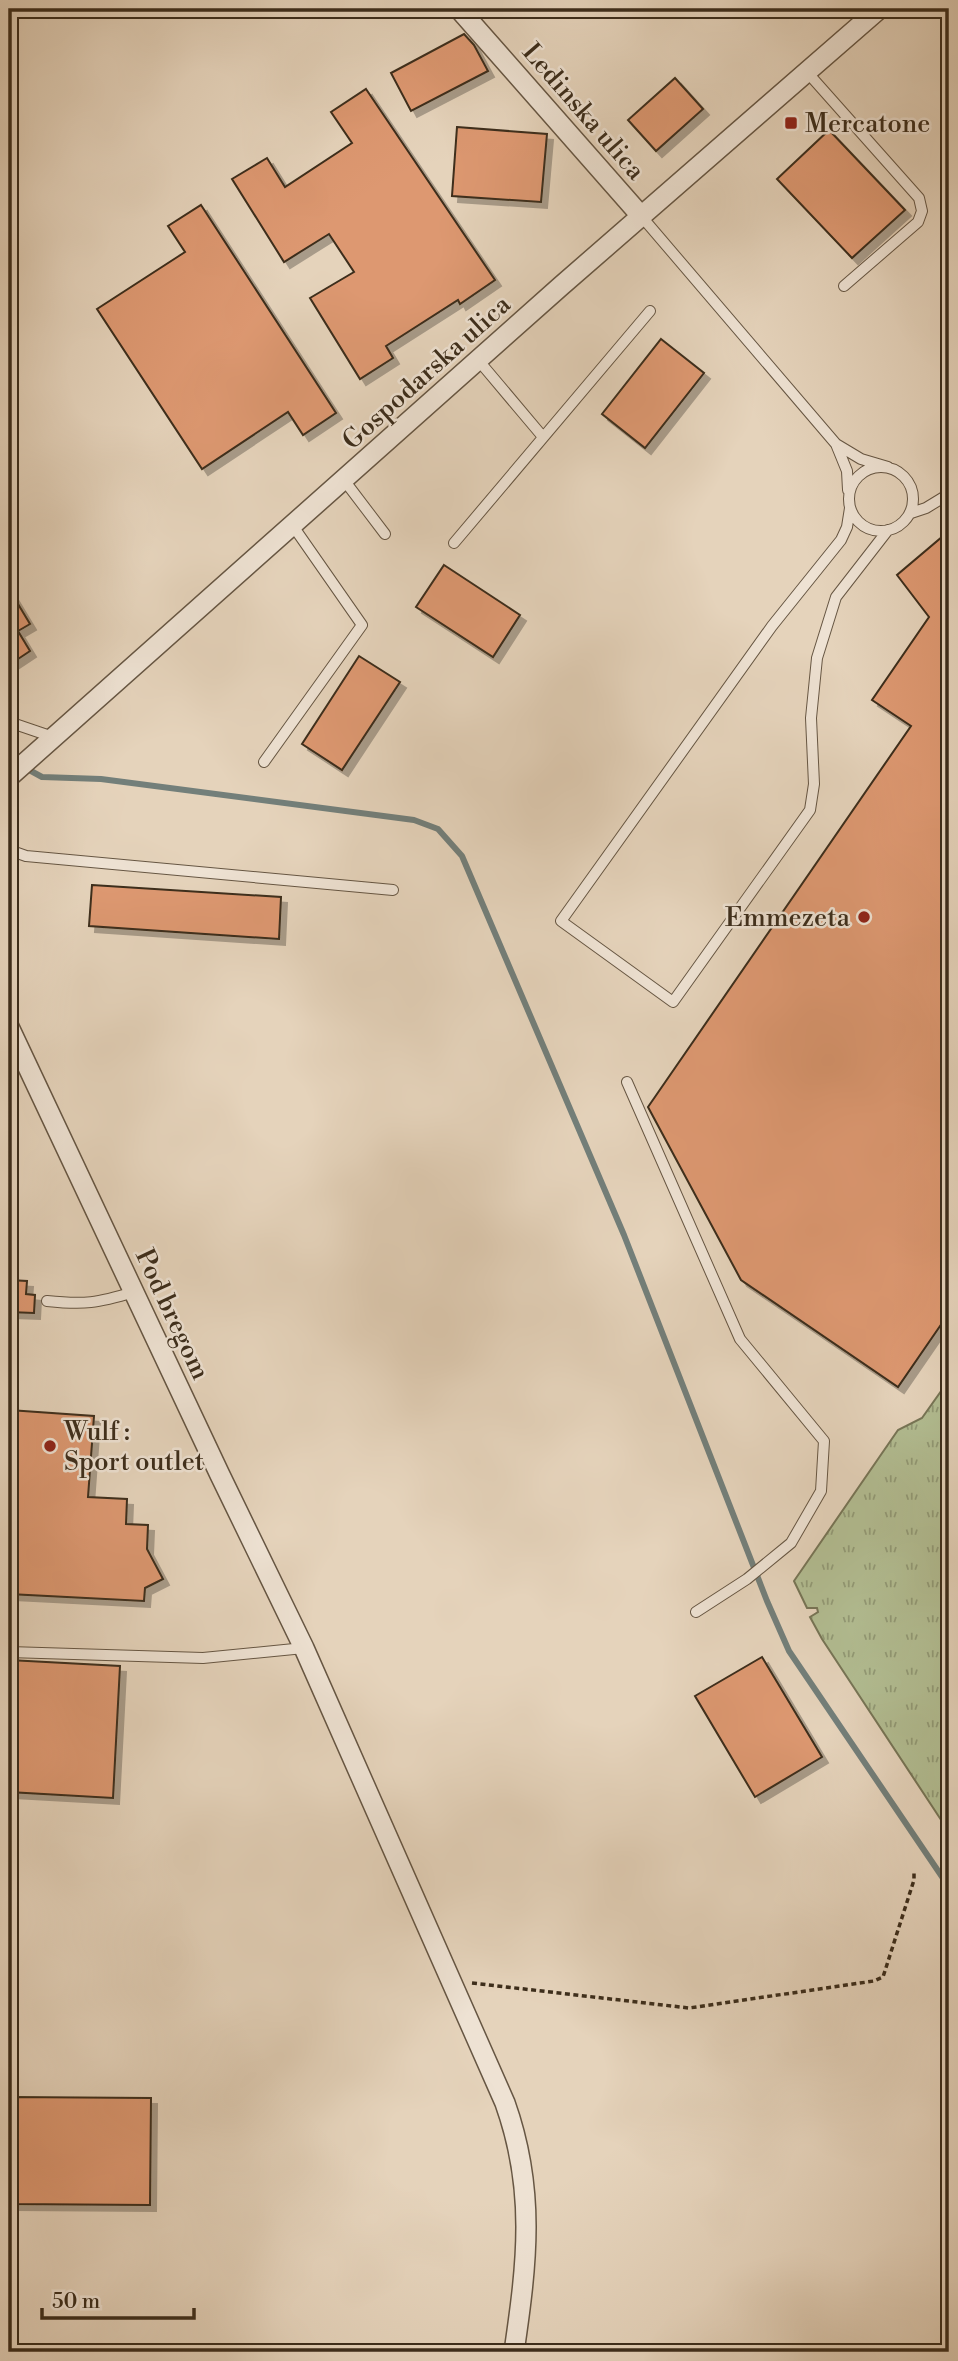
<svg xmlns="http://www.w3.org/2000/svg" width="958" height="2361" viewBox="0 0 958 2361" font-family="'Libre Bodoni',serif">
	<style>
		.grass { fill: url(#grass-tufts); stroke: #777556; stroke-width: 2 }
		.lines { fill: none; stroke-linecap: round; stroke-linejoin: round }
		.stream { stroke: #737f7a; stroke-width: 6 }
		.building { fill: #dd9871; stroke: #3c2d1b; stroke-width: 2; filter: url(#shadow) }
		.lane-casing { stroke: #665643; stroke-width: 12 }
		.street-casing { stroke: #665643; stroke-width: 22 }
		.path { stroke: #3c2d1b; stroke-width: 3.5; stroke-dasharray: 5 3.5; stroke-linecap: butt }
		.lane { stroke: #eee2d3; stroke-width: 10 }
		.street { stroke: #eee2d3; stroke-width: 19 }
		.poi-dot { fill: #8f2418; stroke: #eee2d3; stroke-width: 2.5 }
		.labels { text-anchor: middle; stroke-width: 5; stroke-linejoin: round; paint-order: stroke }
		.street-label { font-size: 26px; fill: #3c2d1b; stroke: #eee2d3 }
		.poi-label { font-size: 26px; fill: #3c2d1b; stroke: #eee2d3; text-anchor: start }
	</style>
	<defs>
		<pattern id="grass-tufts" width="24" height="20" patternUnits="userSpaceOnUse" patternTransform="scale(1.75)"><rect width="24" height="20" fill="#b2bd92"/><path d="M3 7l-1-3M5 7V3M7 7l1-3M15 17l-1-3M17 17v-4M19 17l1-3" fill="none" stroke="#929a76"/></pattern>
		<filter id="shadow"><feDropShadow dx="6" dy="6" stdDeviation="0" flood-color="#0004"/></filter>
	</defs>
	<rect width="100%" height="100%" fill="#e5d3bb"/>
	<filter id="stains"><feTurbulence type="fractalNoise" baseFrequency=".00286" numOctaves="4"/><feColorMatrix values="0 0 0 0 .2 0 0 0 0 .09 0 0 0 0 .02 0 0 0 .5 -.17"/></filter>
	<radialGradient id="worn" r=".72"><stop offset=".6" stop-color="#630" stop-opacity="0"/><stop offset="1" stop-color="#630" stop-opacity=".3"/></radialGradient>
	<path class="grass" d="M949,1380v452l-127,-193 -12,-22 8,-5 -1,-4h-10l-13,-27 104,-151 24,-12z"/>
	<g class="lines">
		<path class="stream" d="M9,759l33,18 59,2 313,41 24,9 24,27 162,379 143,366 22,50 160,236"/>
	</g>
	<path class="building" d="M464,34l10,11 14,26 -77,40 -20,-38z
		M675,78l28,31 -47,42 -28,-31z
		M366,89l129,191 -35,24 -2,-4 -72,46 7,12 -33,21 -50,-81 44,-26 -25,-38 -45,28 -52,-83 35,-21 18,29 67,-44 -21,-31z
		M457,127l90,7 -6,68 -89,-6z
		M829,130l76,80 -53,48 -75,-79z
		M201,205l135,208 -33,22 -15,-23 -86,57 -105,-160 88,-57 -17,-26z
		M661,339l43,34 -59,75 -43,-34z
		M949,531v782l-51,74 -157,-107 -93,-173 263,-381 -39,-26 57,-83 -32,-42z
		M444,565l76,50 -27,42 -77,-50z
		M9,589l21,35 -12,7 12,20 -21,14z
		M359,656l41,26 -58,88 -40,-26z
		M92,885l189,12 -2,42 -190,-13z
		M9,1280l18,1 -1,13 9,1 -1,18 -25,-1z
		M9,1410l85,6 -6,81 39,2 -1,25 22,1 -1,24 16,30 -18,9 -1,13 -135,-7z
		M762,1657l60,100 -67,40 -60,-101z
		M9,1660l111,6 -7,132 -104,-6z
		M9,2097l142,1 -1,107 -141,-1z"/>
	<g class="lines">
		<defs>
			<path id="lane" d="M807,72l112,126 3,13 -4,11 -74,64
				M642,217l194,227 25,15 27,8
				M479,361l64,76
				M836,444l11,27 1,19
				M849 499a32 32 0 1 1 64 0a32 32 0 1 1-64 0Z
				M344,480l41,54
				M850,508l-3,19 -6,13 -69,86 -211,295 112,81 137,-192 4,-26 -3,-66 6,-60 19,-61 52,-67
				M911,513l15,-5 23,-14
				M454,543l196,-232
				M9,722l44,15
				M264,762l98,-137 -69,-99
				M9,850l17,6 367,34
				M627,1082l113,257 84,102 -3,50 -30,52 -44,36 -51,33
				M47,1301c38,4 50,2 87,-9
				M9,1652l194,6 101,-10"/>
			<path id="street" d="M459,9l183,208
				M9,777l552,-491 318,-277
				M9,1027l211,448 84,173 201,455c31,87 22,160 9,249"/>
		</defs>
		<use href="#lane" class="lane-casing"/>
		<use href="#street" class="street-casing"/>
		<path class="path" d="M9,747l9,-8
			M472,1983l217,25 185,-27 9,-4 31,-97v-8"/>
		<use href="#lane" class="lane"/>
		<use href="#street" class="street"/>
	</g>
	<g class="poi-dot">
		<rect x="784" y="116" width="14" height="14" rx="3.5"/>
		<circle cx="864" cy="917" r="7"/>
		<circle cx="50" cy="1446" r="7"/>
	</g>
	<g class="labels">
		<g class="street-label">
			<text transform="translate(584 111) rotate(49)" y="9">Ledinska ulica</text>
			<text transform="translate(426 372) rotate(-42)" y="9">Gospodarska ulica</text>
			<text transform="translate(173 1314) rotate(65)" y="9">Pod bregom</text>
		</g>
		<g class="poi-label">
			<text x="805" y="132">Mercatone</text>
			<text x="850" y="926" text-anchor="end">Emmezeta</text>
			<text x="64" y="1440">Wulf :<tspan x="64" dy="30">Sport outlet</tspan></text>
		</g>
	</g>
	<rect width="958" height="2361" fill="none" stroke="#e5d3bb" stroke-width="35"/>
	<rect x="10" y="10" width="937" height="2340" fill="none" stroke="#3c2d1b" stroke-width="3.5"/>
	<rect x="18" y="18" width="923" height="2326" fill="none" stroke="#3c2d1b" stroke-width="2"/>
	<path d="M42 2308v10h152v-10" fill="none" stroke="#3c2d1b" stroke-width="3.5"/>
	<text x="52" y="2308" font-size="21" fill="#3c2d1b" stroke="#eee2d3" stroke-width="5" paint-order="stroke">50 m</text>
	<rect width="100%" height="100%" filter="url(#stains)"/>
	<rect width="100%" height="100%" fill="url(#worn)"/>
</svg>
